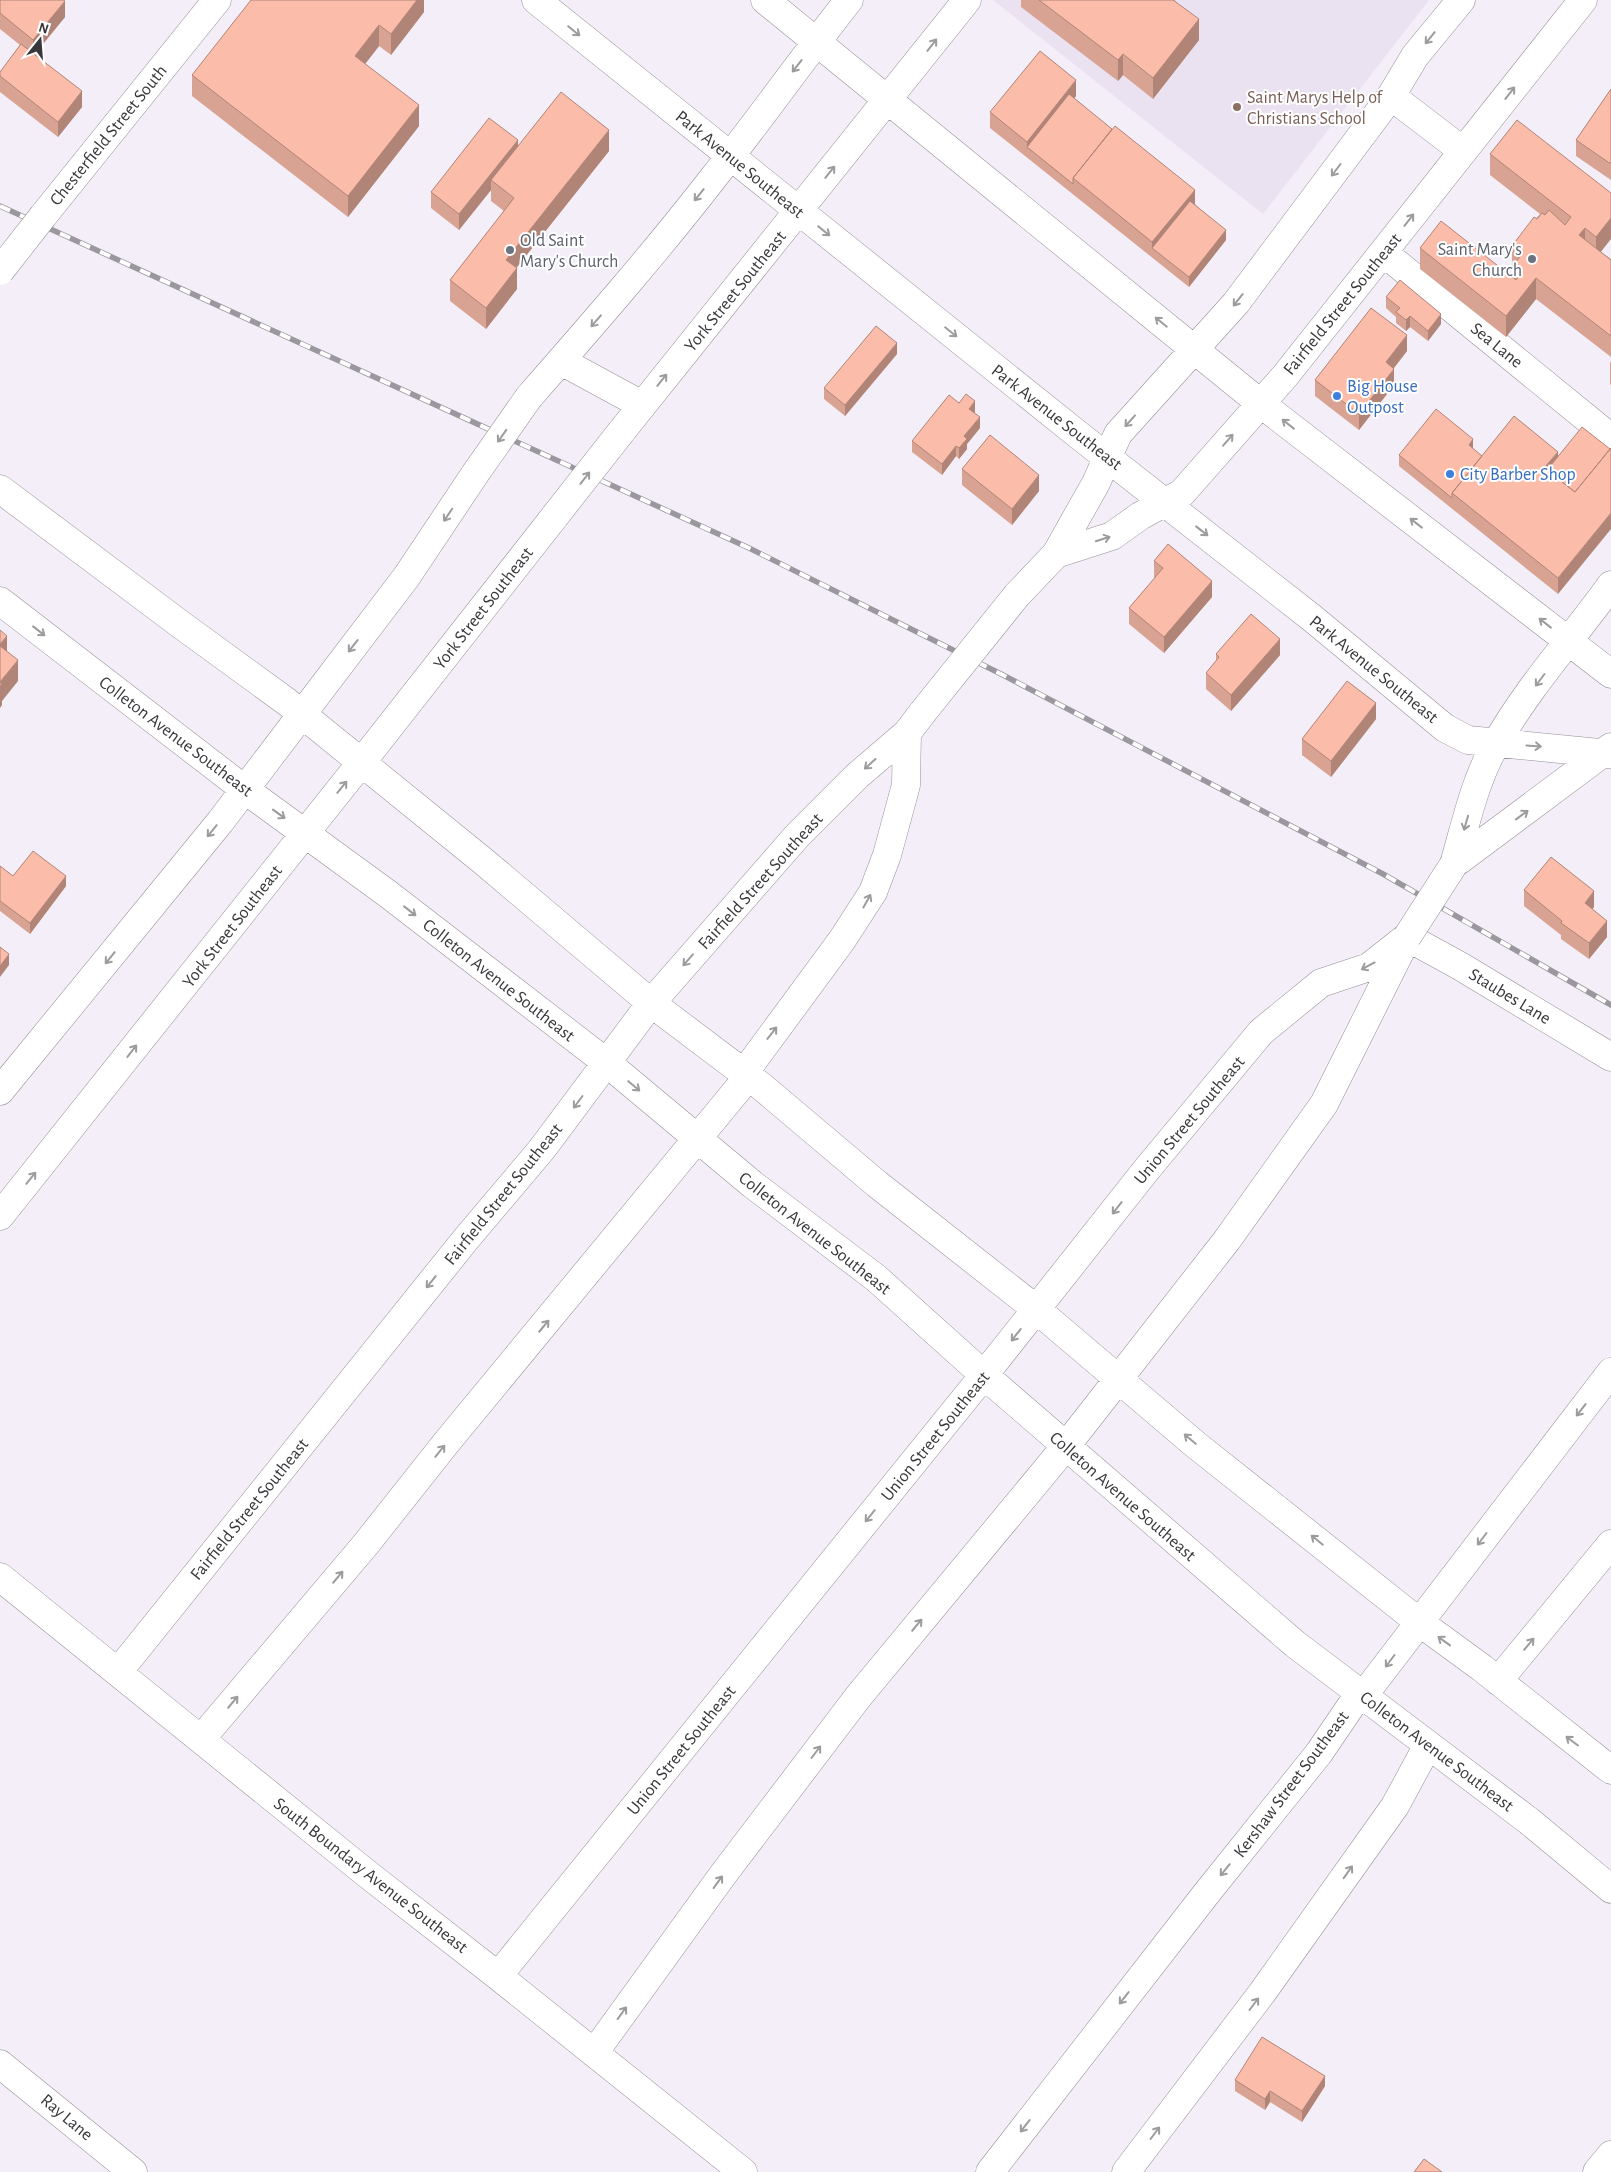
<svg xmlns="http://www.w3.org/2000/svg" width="1611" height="2172" viewBox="0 0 1611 2172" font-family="'Alegreya Sans',sans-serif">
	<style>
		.built { fill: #eae2f1 }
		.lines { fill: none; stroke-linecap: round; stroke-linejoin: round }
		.minor-casing { stroke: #959098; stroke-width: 29 }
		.major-casing { stroke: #959098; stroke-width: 29 }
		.minor { stroke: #fff; stroke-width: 28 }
		.major { stroke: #fff; stroke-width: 28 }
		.rail-casing { stroke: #9b979e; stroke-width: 5.5 }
		.rail { stroke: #fff; stroke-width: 4; stroke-dasharray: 11; stroke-linecap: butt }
		.minor-bridge-casing { stroke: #959098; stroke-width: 29; stroke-linecap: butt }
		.major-bridge-casing { stroke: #959098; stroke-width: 29; stroke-linecap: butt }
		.minor-bridge { stroke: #fff; stroke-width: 28 }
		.major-bridge { stroke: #fff; stroke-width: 28 }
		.wall { fill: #d8a392 }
		.shaded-wall { fill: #b08477 }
		.building { fill: #fbbdaa; stroke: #b08477 }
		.oneway { stroke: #9c9b9d }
		.education-dot { fill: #8d6e63; stroke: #fff; stroke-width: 2 }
		.worship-dot { fill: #6b7280; stroke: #fff; stroke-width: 2 }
		.shop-dot { fill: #3f7fe0; stroke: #fff; stroke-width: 2 }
		.labels { text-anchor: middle; stroke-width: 4; stroke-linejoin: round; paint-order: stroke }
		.education-label { font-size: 18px; fill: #785e54; stroke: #fff; text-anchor: start }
		.street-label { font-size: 18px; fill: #39373b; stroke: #fff }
		.worship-label { font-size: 18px; fill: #5b616d; stroke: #fff; text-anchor: start }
		.shop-label { font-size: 18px; fill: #366cbe; stroke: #fff; text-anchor: start }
	</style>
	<rect width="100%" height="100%" fill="#f3eef7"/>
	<path class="built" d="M993,0h436l-166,214z"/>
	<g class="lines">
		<defs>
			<path id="minor" d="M536,0l545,437 231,181 133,110 23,12 143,14
				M765,0l495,403 351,271
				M1391,96l72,55
				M1384,253l227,185
				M561,361l81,44
				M529,397c63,-72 126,-144 185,-220 46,-58 89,-119 135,-177
				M621,432l346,-432
				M0,489l180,135 107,78 196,159 168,142 110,83 116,98 159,125 160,136 223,177 63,46 129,102
				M1056,554l56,-18 28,-20 42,-23 103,-117 298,-376
				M1017,595l39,-41 40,-71 22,-49 118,-131 155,-207 24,-40 46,-56
				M0,601l244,188 144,105 219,169 145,121 124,94 108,97 311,269 234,177 82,68
				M1454,864c12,-41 21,-85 43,-122 32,-56 76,-104 114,-157
				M1454,864l157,-117
				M1407,937l53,29 151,91
				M744,1073l98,-133 31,-48 14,-37 19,-70 1,-52
				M0,1091l220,-269 187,-246 68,-102
				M0,1216l361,-453 194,-247
				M0,1577l366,296 132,103 245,196
				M118,1672l348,-433 76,-90 109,-146 146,-167 60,-60 50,-43 16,-21
				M1498,1681l113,-137
				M201,1739l165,-195 80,-101 302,-366
				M498,1976l486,-601 163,-206 114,-137 60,-49 48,-16 38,-30
				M594,2053l128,-177 136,-179 208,-251 161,-206 97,-136 81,-162
				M0,2064l133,108
				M990,2172l216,-278 113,-141 36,-53 8,-4 248,-324
				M1126,2172l136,-179 133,-187 33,-61
				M1597,2172l14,-17"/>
			<path id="major" d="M43,216l174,-216"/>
		</defs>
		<use href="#minor" class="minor-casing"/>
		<use href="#major" class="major-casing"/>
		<use href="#minor" class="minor"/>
		<use href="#major" class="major"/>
		<defs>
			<path id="rail" d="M0,206l749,342 254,127 380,199 228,131"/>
		</defs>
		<use href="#rail" class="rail-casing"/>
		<use href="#rail" class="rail"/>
		<defs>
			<path id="minor-bridge" d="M475,474l54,-77
				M555,516l66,-84
				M923,712l94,-117
				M1407,937l47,-73"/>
			<path id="major-bridge" d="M0,271l43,-55"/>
		</defs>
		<use href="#minor-bridge" class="minor-bridge-casing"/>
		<use href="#major-bridge" class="major-bridge-casing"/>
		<use href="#minor-bridge" class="minor-bridge"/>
		<use href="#major-bridge" class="major-bridge"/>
	</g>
	<path class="wall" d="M0,0l65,17 -30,37 47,53 -24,30 -58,-45v-20l20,-27 -20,-16z
		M424,0v12l-33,43 -12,-9 -14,18 54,62 -71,91 -156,-121v-21z
		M1021,0h154v1l24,39 -46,59 -30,-24 -5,6 -97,-74z
		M1611,89v91l-35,-24v-16z
		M1076,96l-2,2 121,106 31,36 -37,47 -199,-159v-16z
		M518,146l91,5 -93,117 1,21 -31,40 -36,-28v-21l54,-69 -13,-10v-11l-32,40 -28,-22v-16z
		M1490,154l121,39 -10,59 10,7v98l-75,-58 -30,38 -86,-68v-21l93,29v-9l-1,-1v-21l28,-32 -50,-39z
		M1386,297l55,27 -13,17 -18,-14 -4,4 -10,-8v-6l-10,-9z
		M1407,351l-13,17v17l-35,45 -44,-34v-16z
		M897,354l-52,62 -21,-17v-11z
		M1611,361v24l-1,-1v-21z
		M959,403l16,9 -1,1 6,15 -13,16v5l-8,10 -3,-3 -14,19 -30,-23v-11z
		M1473,449l9,7 76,-4v142l-159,-128v-11z
		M962,469l77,22 -27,34 -50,-40z
		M1154,561l58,36 -48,56 -35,-29v-16l26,-30 -1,-1z
		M1216,654l64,1 -49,56 -25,-22v-16l10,-12z
		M1376,719l-45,58 -29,-22v-16z
		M0,866l13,10 53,10 -36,48 -30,-23z
		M1524,890l70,17 -2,2 15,28 -18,22 -28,-20v-4l-37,-29z
		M1235,2080l90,6 -23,36 -32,-20 -5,8 -30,-19z"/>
	<path class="shaded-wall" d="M417,0h7v12l-33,43v-21z
		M65,1v16l-32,39v-16z
		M1199,19v21l-46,59v-21z
		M379,25v21l-24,31v-21z
		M1123,54v21l-5,6v-21z
		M1076,80v16l-44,55 -5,-4v-5z
		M82,91v16l-24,30v-15z
		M419,105v21l-71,91v-21z
		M609,130v21l-103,130v-21z
		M518,140v16l-27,24v10l-32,40v-16z
		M1195,190v15l-43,43v-6z
		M1611,218v21l-15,19v-21z
		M1585,228v21l-6,-14z
		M1226,230v10l-37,47v-10z
		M517,268v21l-31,40v-21z
		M1536,278v21l-30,38v-21z
		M1441,314v10l-13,17v-10z
		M1410,316v11l-4,4v-11z
		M1407,335v16l-21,27v-16z
		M897,343v11l-52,62v-11z
		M1394,369v16l-35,45v-16z
		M975,401v11l-6,8v-11z
		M980,417v11l-13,16v5l-8,10v-11l5,-12z
		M1473,439v11l-4,-5z
		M956,446v10l-14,19v-11z
		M1558,452v16l-8,9 -6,-9z
		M1039,475v16l-27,34v-16z
		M1611,513v16l-53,65v-16z
		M1212,581v16l-48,56v-16z
		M7,636v21l-7,8v-21z
		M1280,639v16l-49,56v-16z
		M18,660v21l-16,20v4l-2,3v-26z
		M1376,703v16l-45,58v-16z
		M66,876v10l-36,48v-11z
		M1594,891v16l-9,12v-16z
		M1607,921v16l-18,22v-16z
		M9,954v11l-9,12v-11z
		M1325,2076v10l-23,36v-11z
		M1270,2091v11l-5,8v-11z"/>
	<path class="building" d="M0,0h63l2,1 -32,39 -33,-27z
		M251,0h166l-26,34 -12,-9 -24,31 64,49 -71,91 -156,-121z
		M1039,0h134l26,19 -46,59 -30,-24 -5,6z
		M21,44l61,47 -24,31 -58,-46v-4z
		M1040,51l36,29 -49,62 -37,-30z
		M1611,89v75l-35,-24z
		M561,92l48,38 -103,130 11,8 -31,40 -36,-28 64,-82 -23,-18z
		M1069,94l43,35 -39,49v6l-46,-37z
		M489,118l29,22 -59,74 -28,-22z
		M1517,120l94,73v25l-15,19 -11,-9 -6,7 32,25v76l-75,-58 -30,38 -86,-68 21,-27 75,59 6,-8 -9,-6 9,-12 -10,-8 22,-29 3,2 5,-6 3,2 4,-5 16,15 6,-8 -81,-63z
		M1115,126l80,64 -43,52 -79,-64z
		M1190,201l36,29 -37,47 -37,-29z
		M1400,280l41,34 -13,17 -18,-15 -4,4 -10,-8 4,-4 -14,-11z
		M1371,308l36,27 -21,27 8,7 -35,45 -44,-34z
		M876,326l21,17 -52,62 -21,-17z
		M966,394l9,7 -6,8 11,8 -16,19 3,3 -8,9 -3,-2 -14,18 -30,-23 37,-46 10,8z
		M1436,409l37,30 -4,6 13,11 -30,37v5l-53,-43z
		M1514,416l44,36 -14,16 31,24 36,-44v65l-53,65 -106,-85z
		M1582,427l28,22 -35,43 -28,-22z
		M990,435l49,40 -27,34 -50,-40z
		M1168,544l44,37 -48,56 -35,-29 34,-40 -9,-7z
		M1251,614l29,25 -49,56 -25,-22 13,-16 -3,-3z
		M0,630l7,6 -7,8z
		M0,646l18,14 -18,22 2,2 -2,3z
		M1347,681l29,22 -45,58 -29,-22z
		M33,851l33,25 -36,47 -30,-22v-35l13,10z
		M1551,857l43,34 -9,12 22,18 -18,22 -28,-20 1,-2 -38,-31z
		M0,947l9,7 -9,12z
		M1262,2037l63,39 -23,35 -32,-20 -5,8 -30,-19z
		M1424,2159l18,13h-28z"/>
	<defs><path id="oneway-shaft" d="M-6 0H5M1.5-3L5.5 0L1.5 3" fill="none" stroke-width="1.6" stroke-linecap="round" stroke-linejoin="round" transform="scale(1.25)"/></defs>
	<g class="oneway">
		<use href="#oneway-shaft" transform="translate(574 31) rotate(39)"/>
		<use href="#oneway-shaft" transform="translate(1430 38) rotate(129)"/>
		<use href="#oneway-shaft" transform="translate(932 45) rotate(-52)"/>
		<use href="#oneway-shaft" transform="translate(797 66) rotate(128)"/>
		<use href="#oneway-shaft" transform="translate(1510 93) rotate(-52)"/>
		<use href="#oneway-shaft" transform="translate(1336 170) rotate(127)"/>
		<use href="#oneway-shaft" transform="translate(830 172) rotate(-51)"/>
		<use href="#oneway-shaft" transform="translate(699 195) rotate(129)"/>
		<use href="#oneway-shaft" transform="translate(1409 220) rotate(-52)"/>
		<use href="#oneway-shaft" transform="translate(824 231) rotate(39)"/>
		<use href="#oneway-shaft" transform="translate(1238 300) rotate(128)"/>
		<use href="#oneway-shaft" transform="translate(596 321) rotate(131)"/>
		<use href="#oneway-shaft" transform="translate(1161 322) rotate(-141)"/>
		<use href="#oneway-shaft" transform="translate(951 332) rotate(39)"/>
		<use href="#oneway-shaft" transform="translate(662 380) rotate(-51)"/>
		<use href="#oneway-shaft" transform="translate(1130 421) rotate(132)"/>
		<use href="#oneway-shaft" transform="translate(1288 424) rotate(-142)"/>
		<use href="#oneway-shaft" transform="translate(502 436) rotate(125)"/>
		<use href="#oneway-shaft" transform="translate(1228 440) rotate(-49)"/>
		<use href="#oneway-shaft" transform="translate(585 478) rotate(-52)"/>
		<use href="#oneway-shaft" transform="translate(448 515) rotate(124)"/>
		<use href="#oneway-shaft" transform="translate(1416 523) rotate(-142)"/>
		<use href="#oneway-shaft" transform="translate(1202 531) rotate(38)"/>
		<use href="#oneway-shaft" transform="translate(1103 539) rotate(-18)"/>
		<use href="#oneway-shaft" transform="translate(1545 623) rotate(-142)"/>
		<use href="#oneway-shaft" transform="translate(39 631) rotate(38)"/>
		<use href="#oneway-shaft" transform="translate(353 646) rotate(128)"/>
		<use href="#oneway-shaft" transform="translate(1540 680) rotate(127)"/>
		<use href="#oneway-shaft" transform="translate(1534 746) rotate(4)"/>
		<use href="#oneway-shaft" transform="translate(870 764) rotate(138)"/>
		<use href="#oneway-shaft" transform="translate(342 787) rotate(-51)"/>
		<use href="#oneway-shaft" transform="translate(279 814) rotate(36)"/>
		<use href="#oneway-shaft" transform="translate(1522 815) rotate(-36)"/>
		<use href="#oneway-shaft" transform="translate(1466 823) rotate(106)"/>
		<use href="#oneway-shaft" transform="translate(212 831) rotate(129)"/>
		<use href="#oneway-shaft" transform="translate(867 901) rotate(-61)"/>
		<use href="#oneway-shaft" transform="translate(410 911) rotate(38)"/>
		<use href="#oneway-shaft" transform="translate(110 958) rotate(129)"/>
		<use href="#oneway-shaft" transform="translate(688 960) rotate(131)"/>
		<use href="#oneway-shaft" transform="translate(1368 966) rotate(152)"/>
		<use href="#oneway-shaft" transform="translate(772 1033) rotate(-52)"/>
		<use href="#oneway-shaft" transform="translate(132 1051) rotate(-52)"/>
		<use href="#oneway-shaft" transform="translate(634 1086) rotate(40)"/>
		<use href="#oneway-shaft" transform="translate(578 1102) rotate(127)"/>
		<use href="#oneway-shaft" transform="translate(31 1178) rotate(-51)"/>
		<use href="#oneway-shaft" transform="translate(1117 1208) rotate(128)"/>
		<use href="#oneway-shaft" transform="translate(431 1282) rotate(129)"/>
		<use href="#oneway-shaft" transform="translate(544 1326) rotate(-50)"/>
		<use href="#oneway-shaft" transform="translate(1016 1335) rotate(128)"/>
		<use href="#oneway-shaft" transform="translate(1581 1410) rotate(128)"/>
		<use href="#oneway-shaft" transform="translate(1190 1439) rotate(-140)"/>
		<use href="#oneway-shaft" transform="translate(440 1451) rotate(-51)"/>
		<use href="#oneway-shaft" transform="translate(870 1516) rotate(129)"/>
		<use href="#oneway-shaft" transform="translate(1482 1539) rotate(127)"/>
		<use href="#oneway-shaft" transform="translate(1317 1540) rotate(-141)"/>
		<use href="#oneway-shaft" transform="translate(338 1577) rotate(-50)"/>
		<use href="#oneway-shaft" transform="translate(917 1625) rotate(-50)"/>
		<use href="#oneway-shaft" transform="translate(1444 1641) rotate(-144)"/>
		<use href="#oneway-shaft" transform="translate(1529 1644) rotate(-50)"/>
		<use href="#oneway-shaft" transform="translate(1390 1661) rotate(127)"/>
		<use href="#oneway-shaft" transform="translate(233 1702) rotate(-50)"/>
		<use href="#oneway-shaft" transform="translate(1572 1741) rotate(-143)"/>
		<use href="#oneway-shaft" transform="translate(816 1752) rotate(-53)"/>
		<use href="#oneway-shaft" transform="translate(1225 1870) rotate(129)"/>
		<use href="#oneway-shaft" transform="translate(1348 1872) rotate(-55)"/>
		<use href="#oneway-shaft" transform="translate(718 1882) rotate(-54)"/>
		<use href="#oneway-shaft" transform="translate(1124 1998) rotate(128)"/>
		<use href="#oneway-shaft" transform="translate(1254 2004) rotate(-53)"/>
		<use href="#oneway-shaft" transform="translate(622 2013) rotate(-54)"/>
		<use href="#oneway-shaft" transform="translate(1025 2126) rotate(128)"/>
		<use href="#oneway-shaft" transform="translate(1155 2133) rotate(-53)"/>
	</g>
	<circle class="education-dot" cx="1237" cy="107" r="5"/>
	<g class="worship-dot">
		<circle cx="510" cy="250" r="5"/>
		<circle cx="1532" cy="259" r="5"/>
	</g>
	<g class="shop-dot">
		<circle cx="1337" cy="396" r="5"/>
		<circle cx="1450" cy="474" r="5"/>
	</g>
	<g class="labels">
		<g class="education-label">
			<text x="1247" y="103">Saint Marys Help of<tspan x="1247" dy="21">Christians School</tspan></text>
		</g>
		<g class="street-label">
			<text transform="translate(108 135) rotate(-51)" y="6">Chesterfield Street South</text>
			<text transform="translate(740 164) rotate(39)" y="6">Park Avenue Southeast</text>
			<text transform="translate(735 291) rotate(-51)" y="6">York Street Southeast</text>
			<text transform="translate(1342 304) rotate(-51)" y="6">Fairfield Street Southeast</text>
			<text transform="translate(1497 345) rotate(39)" y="6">Sea Lane</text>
			<text transform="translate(1057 417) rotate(38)" y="6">Park Avenue Southeast</text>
			<text transform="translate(483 608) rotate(-52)" y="6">York Street Southeast</text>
			<text transform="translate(1374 669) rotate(39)" y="6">Park Avenue Southeast</text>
			<text transform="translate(176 736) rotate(37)" y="6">Colleton Avenue Southeast</text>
			<text transform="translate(760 881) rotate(-48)" y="6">Fairfield Street Southeast</text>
			<text transform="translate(232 926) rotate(-52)" y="6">York Street Southeast</text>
			<text transform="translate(499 980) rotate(38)" y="6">Colleton Avenue Southeast</text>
			<text transform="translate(1510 996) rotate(31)" y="6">Staubes Lane</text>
			<text transform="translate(1189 1120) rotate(-50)" y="6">Union Street Southeast</text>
			<text transform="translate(503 1194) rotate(-51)" y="6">Fairfield Street Southeast</text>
			<text transform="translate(815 1233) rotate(38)" y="6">Colleton Avenue Southeast</text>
			<text transform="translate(935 1436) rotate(-51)" y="6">Union Street Southeast</text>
			<text transform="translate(1123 1496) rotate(41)" y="6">Colleton Avenue Southeast</text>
			<text transform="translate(249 1509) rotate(-51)" y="6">Fairfield Street Southeast</text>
			<text transform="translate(681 1750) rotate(-51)" y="6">Union Street Southeast</text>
			<text transform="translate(1437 1751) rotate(37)" y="6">Colleton Avenue Southeast</text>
			<text transform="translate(1291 1784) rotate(-53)" y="6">Kershaw Street Southeast</text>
			<text transform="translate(371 1875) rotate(38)" y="6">South Boundary Avenue Southeast</text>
			<text transform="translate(67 2117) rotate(40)" y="6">Ray Lane</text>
		</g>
		<g class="worship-label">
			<text x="520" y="246">Old Saint<tspan x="520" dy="21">Mary's Church</tspan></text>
			<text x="1522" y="255" text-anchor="end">Saint Mary's<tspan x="1522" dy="21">Church</tspan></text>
		</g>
		<g class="shop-label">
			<text x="1347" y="392">Big House<tspan x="1347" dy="21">Outpost</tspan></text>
			<text x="1460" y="480">City Barber Shop</text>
		</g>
	</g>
	<g transform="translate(40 40) rotate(17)" stroke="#ffffff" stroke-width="4" paint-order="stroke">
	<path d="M0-4L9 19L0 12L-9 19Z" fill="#39373b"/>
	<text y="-8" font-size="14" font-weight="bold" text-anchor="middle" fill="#39373b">N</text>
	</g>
</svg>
